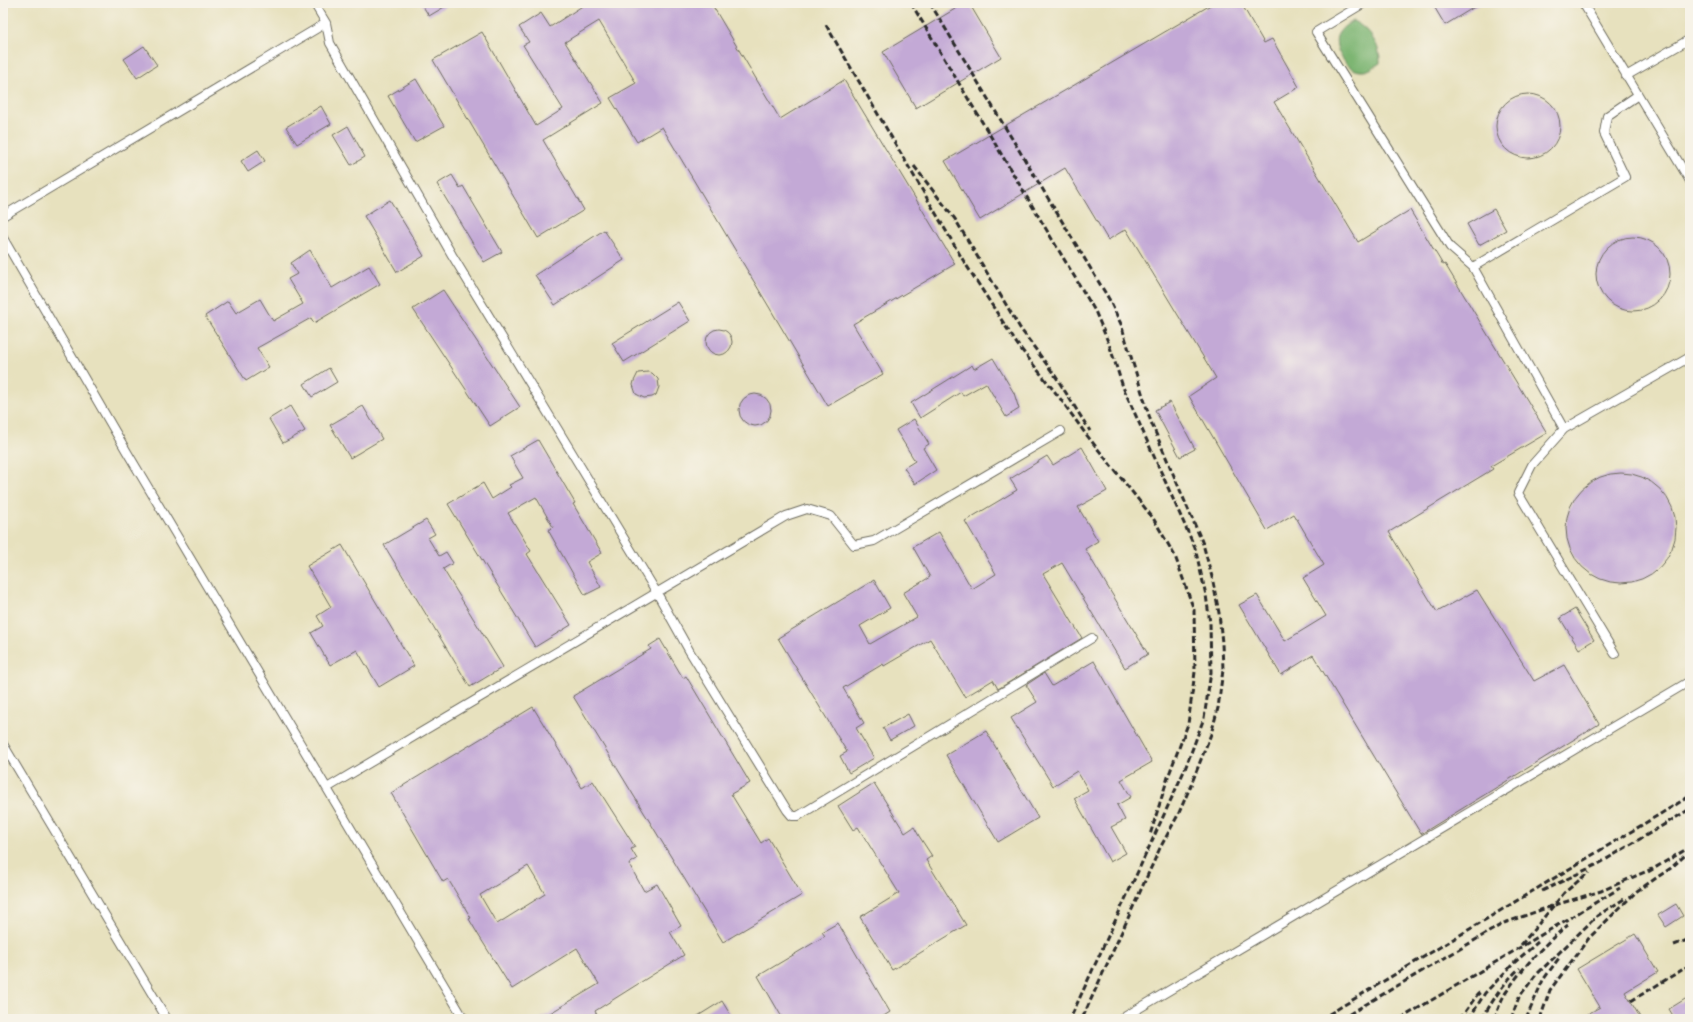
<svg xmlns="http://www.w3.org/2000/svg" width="1693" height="1022" viewBox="0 0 1693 1022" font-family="'Playpen Sans',sans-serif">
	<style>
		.forest { fill: #7db572; stroke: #54704e }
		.building { fill: #c3a9d6; fill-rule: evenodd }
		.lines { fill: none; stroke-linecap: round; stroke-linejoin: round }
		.service-casing { stroke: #6d6b5e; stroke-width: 10 }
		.service { stroke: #fff; stroke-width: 8 }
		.rail { stroke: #2b2b2b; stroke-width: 3; stroke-dasharray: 6 3; stroke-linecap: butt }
	</style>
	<rect width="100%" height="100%" fill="#f7f3e8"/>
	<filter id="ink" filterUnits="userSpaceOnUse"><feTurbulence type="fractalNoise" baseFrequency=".025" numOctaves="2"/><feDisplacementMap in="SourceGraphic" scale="8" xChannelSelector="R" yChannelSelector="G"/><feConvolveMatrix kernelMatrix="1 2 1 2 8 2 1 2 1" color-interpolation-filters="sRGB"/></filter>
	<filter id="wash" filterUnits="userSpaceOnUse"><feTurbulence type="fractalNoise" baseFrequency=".012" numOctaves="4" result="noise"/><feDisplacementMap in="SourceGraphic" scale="16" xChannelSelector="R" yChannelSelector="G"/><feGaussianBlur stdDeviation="0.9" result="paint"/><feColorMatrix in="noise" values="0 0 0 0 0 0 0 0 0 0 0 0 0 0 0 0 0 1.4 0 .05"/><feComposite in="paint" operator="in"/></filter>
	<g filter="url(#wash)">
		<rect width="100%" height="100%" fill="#e7e1be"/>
		<path class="forest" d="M1353,21c15,7 28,24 27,42 -5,3 -12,9 -19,8 -14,0 -28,-22 -24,-35 3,-7 10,-12 16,-15z"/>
		<g id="blocks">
			<path class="building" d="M421,3h30l-22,13z
				M587,3h124l69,116 64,-39 111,184 -102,60 30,50 -55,32 -166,-279 -25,15 -27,-44 26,-15 -37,-62 -34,21 38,61 -60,37 41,70 -46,28 -105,-178 49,-28 54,94 27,-17 -40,-64 6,-3 -10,-15 22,-14 9,14z
				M965,3h4l32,54 -85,51 -33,-56z
				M1214,3h27l23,40 8,-4 27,48 -25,15 84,140 52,-32 33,55 2,-1 102,169 -56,33 2,3 -104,63 48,80 40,-22 57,91 30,-16 35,59 -178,110 -108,-179 -32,20 -42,-70 18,-10 28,46 41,-25 -23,-38 21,-13 -30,-51 -27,16 -78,-134 27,-18 -90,-149 -18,11 -43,-72 -85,52 -35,-59z
				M1432,3h49l-36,22z
				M144,46l13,19 -20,13 -13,-19z
				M416,79l28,47 -29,16 -27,-46z
				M1496 126a32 32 0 1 1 64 0a32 32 0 1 1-64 0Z
				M321,106l10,18 -34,20 -11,-17z
				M348,126l17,31 -14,8 -18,-30z
				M258,150l7,11 -17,11 -7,-11z
				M452,175l8,13 3,-2 39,66 -18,10 -47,-78z
				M390,200l34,56 -27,16 -33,-56z
				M1494,209l12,21 -27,15 -12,-21z
				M604,230l20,30 -69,45 -20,-30z
				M1596 274a37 37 0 1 1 74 0a37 37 0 1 1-74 0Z
				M310,250l22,38 37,-22 11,18 -66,39 -3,-5 -54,30 12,19 -23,14 -41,-65 23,-15 8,12 24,-14 13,22 30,-17 -15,-25 9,-5 -6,-11z
				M443,290l77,117 -30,19 -77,-117z
				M678,302l12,19 -66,41 -12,-19z
				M706 342a13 13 0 1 1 26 0a13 13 0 1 1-26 0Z
				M993,358l21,35 5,16 -13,8 -20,-34 -23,13 -2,-4 -41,26 -9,-15 61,-38 2,4z
				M329,368l8,14 -25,15 -8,-13z
				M648,372l4,1 6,6 1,8 -3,8 -4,2 -8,1 -8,-4 -3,-9 1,-4 4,-8z
				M739 410a16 16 0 1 1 32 0a16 16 0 1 1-32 0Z
				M1170,402l25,47 -15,8 -25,-47z
				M290,406l15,25 -22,12 -14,-24z
				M363,406l19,33 -32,19 -20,-33z
				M914,419l15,25 -6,4 13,22 -21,14 -11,-16 11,-7 -19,-31z
				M538,440l37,63 -2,1 29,49 -15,9 14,25 -16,8 -37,-65 5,-3 -17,-30 -28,16 23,38 -4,3 44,71 -36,22 -87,-143 35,-21 9,16 19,-12 -2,-2 14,-7 -13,-22z
				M1082,447l25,44 -29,16 20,34 -13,8 63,105 -23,14 -63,-105 -19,11 39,64 -84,51 -5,-9 -28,17 -35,-58 -46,27 -1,-2 -40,24 21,35 -8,5 18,30 -25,15 -9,-17 7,-4 -69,-114 96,-58 16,28 -30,18 10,18 47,-27 -14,-24 27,-16 -17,-30 26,-15 33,57 24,-15 -31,-53 52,-31 -7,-11 37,-23 6,9z
				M1566 528a55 55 0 1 1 110 0a55 55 0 1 1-110 0Z
				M426,520l9,14 -7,4 11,18 7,-4 7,11 -10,6 60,98 -33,20 -86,-142z
				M342,545l72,121 -35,21 -22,-37 -27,15 -19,-32 12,-7 -6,-10 14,-9 -24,-41z
				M1575,609l19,31 -15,9 -19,-31z
				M660,639l23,39 3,-2 64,107 -19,11 30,49 7,-5 34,57 -79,47 -150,-246 78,-47 -2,-3z
				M1094,661l58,101 -31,18 10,17 -14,8 8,15 -14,7 15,26 -16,9 -36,-64 14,-8 -11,-19 -24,15 -42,-68 26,-16 -11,-17 18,-12 8,13z
				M533,707l49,81 11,-7 42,66 -4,2 6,10 -8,5 15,27 13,-7 24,42 -11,6 14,23 -89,56 4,8h-59l59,-35 -22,-36 -65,41 -33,-53 -10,-17 2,-1 -23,-39 -5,3 -52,-89zM528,866l17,28 -48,30 -17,-29z
				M908,714l6,12 -24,14 -7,-12z
				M986,731l52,87 -40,24 -52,-87z
				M874,783l31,50 9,-6 5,9 13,20 -6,4 40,65 -74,45 -32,-53 39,-24 -41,-66 -5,3 -15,-24z
				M1676,904l7,12 -17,11 -8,-12z
				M838,923l52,89 -11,7h-96l-25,-43 67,-40 -3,-4z
				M1635,934l23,38 -33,20 16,27h-62l21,-12 -23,-38z
				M1690,996v23h-15l-6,-10z
				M722,1001l11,18h-40z"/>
		</g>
	</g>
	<g filter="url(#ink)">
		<use href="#blocks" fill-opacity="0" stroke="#6d6b5e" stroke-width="1"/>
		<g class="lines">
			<defs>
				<path id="service" d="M314,3l12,20 4,20 122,212 205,338 33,59 97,158 5,6h6l294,-178
					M1364,3l-48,29 134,215 23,20 91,162
					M1583,3l107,178
					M1626,76l64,-37
					M3,216l323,-193
					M3,238l124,214 337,567
					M1473,267l152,-90 -21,-44 3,-17 31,-21
					M1615,654l-97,-161 14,-28 32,-36 126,-72
					M3,744l164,275
					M327,788l459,-272 21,-7 24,7 23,29 20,-4 187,-110
					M1123,1019l3,-3 564,-335"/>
			</defs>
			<use href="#service" class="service-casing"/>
			<use href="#service" class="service"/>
			<path class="rail" d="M911,3l184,308 14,33 14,43 72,161 11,47 4,28 1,49 -7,46 -19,51 -115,250
				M930,3l179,296 12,25 30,98 52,122 9,33 7,36 3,30 1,27 -5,38 -7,26 -20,51 -13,30 -18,33 -78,171
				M826,25l137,235 54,84 42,53 26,36 68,85 22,38 19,54 1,62 -7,52 -20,53 -18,58
				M914,166l41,53 65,109 36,49 34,54
				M1648,872l42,-25
				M1542,891l58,-28 90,-54
				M1521,945l43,-52 25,-21
				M1674,945l16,-6
				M1631,1001l59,-36
				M1321,1019l369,-223
				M1341,1019l163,-96 48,-17 49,-15 51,-22
				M1400,1019l220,-131
				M1460,1019l17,-24 5,-4
				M1469,1019l16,-26 30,-31 23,-20
				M1482,1019c11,-19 21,-36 38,-51
				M1494,1019c4,-9 7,-20 13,-28 16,-24 38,-48 61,-66
				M1511,1019l8,-22 16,-21 62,-60 27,-17
				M1526,1019l17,-39 16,-22
				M1540,1019l10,-29 39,-52 48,-47 34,-23 19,-17"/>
		</g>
	</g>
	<rect width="1693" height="1022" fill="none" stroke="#f7f3e8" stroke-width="16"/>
</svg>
